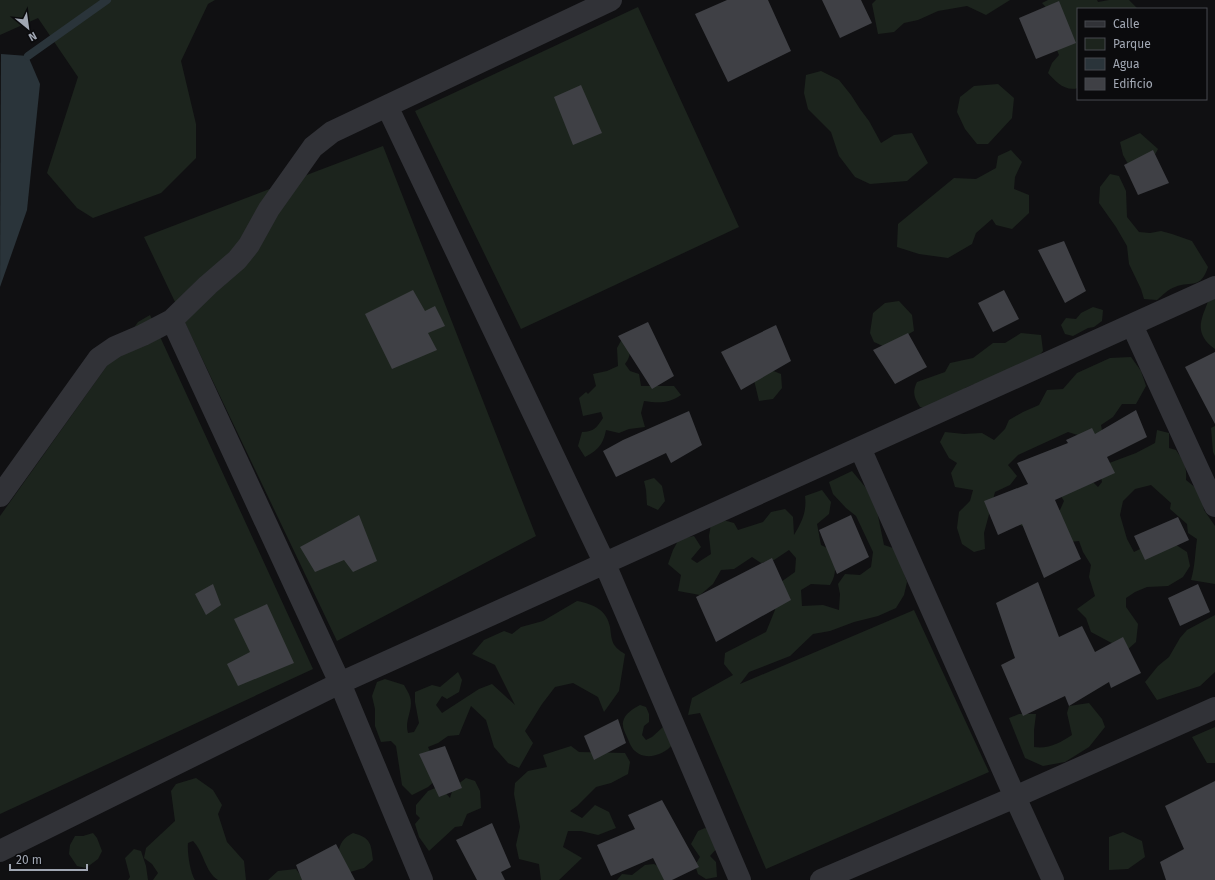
<svg xmlns="http://www.w3.org/2000/svg" width="1215" height="880" viewBox="0 0 1215 880" font-family="'Fira Sans',sans-serif">
	<style>
		.green { fill: #1c241d }
		.water { fill: #2a343a }
		.lines { fill: none; stroke-linecap: round; stroke-linejoin: round }
		.stream { stroke: #2a343a; stroke-width: 8 }
		.building { fill: #3f4045 }
		.minor { stroke: #313237; stroke-width: 22 }
	</style>
	<rect width="100%" height="100%" fill="#101012"/>
	<path class="green" d="M0,0h215l-7,4 -27,57 15,63v34l-35,35 -68,25 -16,-10 -30,-35 31,-96 -40,-59 -38,17z
		M876,0h134l-24,15 -19,-9 -29,5 -20,9 -14,3 -10,9 -16,2 -6,-30z
		M1048,0h49l1,2 11,-2h20l9,9h-60v79c-13,4 -23,-7 -30,-15l4,-10 7,-8 -5,-12 -2,-29 -10,-11z
		M638,7l101,220 -218,102 -106,-218z
		M821,71l18,9 12,15 9,14 9,12 12,22 13,-8 18,-2 16,30 -21,18 -37,3 -15,-7 -16,-21 -8,-24 -23,-23 -4,-16 2,-18z
		M998,84l16,14 -2,20 -24,26h-11l-12,-15 -8,-17 3,-15 14,-11z
		M1140,133l18,16 -7,13 -18,11 -10,-18 -3,-13z
		M383,146l153,390 -199,105 -193,-404z
		M1011,150l11,12 -7,15 -1,12 15,6v18l-17,16 -16,-4 -4,-6 -16,14 -4,11 -24,14 -29,-4 -22,-7 1,-23 56,-46 22,1 20,-11 2,-12z
		M1110,174l9,2 7,15 1,26 12,15 11,1 11,-2 11,3 20,7 16,26c-8,23 -15,13 -33,20 -7,2 -12,8 -18,13l-13,-1 -3,-10 -12,-25 -2,-18 -11,-19 -17,-24 1,-16z
		M1215,297v52c-22,-16 -14,-29 -6,-50z
		M899,301l13,14 2,16 -29,16 -11,-5 -4,-9 3,-20 12,-10z
		M1093,307l10,3 -1,11 -8,6 -6,1 -15,8 -8,-2 -4,-9 5,-7 10,1 5,-6z
		M150,315l163,354 -313,145v-298l138,-194z
		M1021,333l20,2 2,16 -7,8 -50,25h-12l-9,4 -6,8 -28,13 -11,-2c-6,-9 -8,-15 -3,-25l28,-10 5,-9 23,-5 20,-15h12z
		M623,337c7,11 10,16 2,27l5,7 9,3 2,12h33l7,9c-13,9 -23,8 -37,6l-3,12 4,14 -16,2 -10,4 -13,-3c-3,15 -8,20 -21,27l-7,-11 4,-14c12,0 15,-5 21,-14l-2,-6 -18,4 -4,-18 7,-6 2,2 8,-8 -3,-12 14,-3 11,-5 -1,-18z
		M1131,357l10,14 5,15 -10,18h-14l-9,13 -12,8 3,16 -20,-4 -16,-5 -50,23 -10,10 9,11 -7,9 -15,7 -11,41 1,16 -11,3 -12,-8 -5,-16 2,-16 11,-11 3,-11 -18,-3 -4,-14 6,-10 -8,-5 -9,-16 5,-10 19,2 18,-1 12,7 11,-11 4,-9 14,-8 16,-7 8,-15 16,-1 14,-16 33,-15z
		M771,370l10,4 1,14 -9,11 -14,2 -5,-21z
		M1215,426v30l-2,-4 -2,-24z
		M1157,430l12,3v15l7,2c8,12 11,16 10,30l10,8 6,10 2,12 11,16v58l-24,-4c4,-13 4,-27 6,-41l-9,-6 -1,-9 -17,-15 1,-6 -20,-18 -16,4 -12,12 -3,14 7,24 7,13 18,-9 15,-4 20,13 3,14 -7,11 -15,9 -21,1 -12,5 -9,6v9l12,17 -2,18 -9,8 -6,-2 -30,-16 -5,-14 -9,-9 18,-13 -6,-19 2,-12 -8,-13 -4,-11c-16,3 -50,-11 -64,-19l33,-13 12,1 4,-9 -5,-8 30,-15 9,9 4,-5 -2,-9 4,-8 32,-12 19,-10z
		M852,471l14,17 11,23 7,34 9,3 7,13 7,21 -3,13 -8,13 -18,8 -24,6 -24,9 -17,3 -23,22 -41,16 -9,12 174,-74 75,162 -223,97 -66,-156 -12,2 4,-17 41,-23 -9,-11 1,-11 41,-21 9,-22 6,-28 14,-10 1,-14 -7,-8 -15,10 -13,3 -9,-6 -18,12 -13,1 -8,14 -13,11 -22,-4 3,-16 -13,-11 5,-14 6,-11 15,-3 7,11 -10,12 6,4 14,-9 -2,-18 2,-12 12,-4 11,3 4,7 25,-8 8,-10 14,-3 8,8 1,18c8,-13 13,-24 11,-39l17,-6 9,12 -2,12 -12,10 4,21 10,5c4,14 7,22 -1,35l-19,-1 -10,6 1,16 21,-1 16,5 1,-16 -2,-10 7,-10 15,1 11,-8 2,-15 -17,-36 -10,-8 -13,-14 -4,-12z
		M654,478l8,8 3,15 -7,9 -11,-5 -1,-15 -2,-9z
		M577,601c16,3 30,9 33,26 1,6 1,14 5,19 2,3 7,6 10,8l-6,37 -15,21 -6,-15 -25,-14 -18,4 -13,17 -17,27 8,12 -14,25 -11,-5 -14,-16 -8,-27 -15,-14 -12,29 -11,1 -10,7 -10,4 8,18 2,13 -10,9 -16,8 -10,-10 -6,-39 -5,-5 -10,1 -6,-16v-17l-3,-13 5,-14 8,-3 19,6c2,4 5,8 6,12 4,12 -6,23 -2,36l6,-1 5,-9 -4,-21v-10l17,-7 8,2 18,-15 4,8 -3,12 -12,7 -5,-3 -6,9 6,8 37,-24 13,-5 23,21 -20,-40 -23,-11 12,-14 20,-9 8,3 9,-7 22,-6z
		M1215,615v57l-15,14 -43,14 -12,-18 13,-16 11,-9 11,-19 7,-8z
		M1089,703l13,16 3,8 -16,20 -24,15 -22,4 -18,-8 -16,-40 10,-4h17l-2,16v17c15,2 26,-4 38,-12l-5,-22 2,-7z
		M640,705l6,2 3,7v8l-5,4 -2,9 4,5 6,-3 11,-10 9,18c-8,10 -27,16 -37,6 -4,-3 -6,-10 -8,-14 -2,-4 -5,-10 -4,-15 2,-9 10,-13 17,-17z
		M1215,727v36h-8l-15,-26z
		M571,746l8,6 46,1 5,9 -2,12 -17,9 -15,4 -19,19 -7,5 12,7 13,-13 14,7 7,16 -18,7 -17,-4h-13l-5,16 19,11 -23,22h-18l-2,-16 -20,-5 -3,-14 4,-18 -6,-33 1,-11 13,-12 19,-4 -4,-12z
		M196,778l17,12 9,15 -4,9 9,28 17,19 2,19h-28c-13,-8 -14,-28 -25,-39l-5,2c-1,8 2,30 7,37h-42l5,-7 -6,-9 -8,-6 2,-10 29,-27 -4,-30 5,-7z
		M466,778l9,3 5,10 1,17 -14,6 -5,12 -7,1 -26,24 -10,-14 -4,-13 5,-6 -4,-4v-9l12,-14 12,-5 10,12 3,-10z
		M705,828l8,4 5,15 -8,9 6,6 1,15 -11,2 -8,-5 -3,-9 5,-8 -9,-13 7,-13z
		M1123,832l19,9 3,16 -17,12 -19,1v-33z
		M93,833l4,5 5,13 -4,8 -12,9 -9,-2 -8,-12 1,-9 5,-9h8z
		M353,833c17,5 18,9 20,27l-9,8 -14,4 -12,-18c2,-11 5,-16 15,-21z
		M134,849l7,2 5,15 2,14h-20l2,-3 -5,-19z
		M654,864l13,7 1,9h-51l5,-6 10,1 13,-10z
		M296,869l8,11h-36l10,-9z"/>
	<path class="water" d="M1,54l27,2 12,28 -13,126 -27,77z"/>
	<g class="lines">
		<path class="stream" d="M28,56l79,-56"/>
	</g>
	<path class="building" d="M727,0h41l23,51 -63,31 -33,-68z
		M822,0h39l11,23 -32,15z
		M1059,1l17,42 -40,16 -17,-41z
		M581,85l21,48 -29,12 -19,-48z
		M1153,150l16,33 -31,12 -14,-30z
		M1064,241l22,50 -21,12 -27,-53z
		M413,290l12,21 10,-5 10,20 -17,7 9,17 -45,19 -27,-55z
		M1004,290l15,29 -26,13 -15,-29z
		M648,322l26,54 -22,13 -34,-53z
		M776,325l15,36 -50,29 -20,-38z
		M908,333l19,34 -32,17 -22,-34z
		M1215,352v72l-30,-57z
		M1136,410l11,27 -40,20 8,16 -60,27 26,59 -37,19 -22,-54 -24,11 -14,-34 44,-17 -11,-21 51,-20 -2,-3 26,-12 3,6z
		M689,411l13,34 -31,18 -5,-10 -50,24 -13,-26 20,-11z
		M359,515l18,46 -24,11 -9,-12 -29,12 -15,-25z
		M851,515l18,42 -32,17 -18,-44z
		M1178,517l11,23 -44,20 -11,-24z
		M772,558l19,42 -75,42 -20,-45z
		M1038,582l21,55 23,-11 13,26 28,-15 18,36 -30,15 -2,-6 -40,24 -4,-10 -42,20 -22,-51 14,-7 -19,-55z
		M213,584l8,21 -15,10 -11,-21z
		M1198,584l12,28 -30,14 -12,-28z
		M267,604l27,59 -56,23 -11,-22 23,-12 -16,-33z
		M618,719l8,24 -32,17 -10,-24z
		M445,746l17,42 -23,9 -20,-43z
		M1215,781v99h-49l-6,-18 24,-13 -19,-43z
		M662,800l37,67 -27,13h-8l-11,-22 -42,18 -14,-31 38,-16 -7,-14z
		M492,823l19,44 -10,5 4,8h-28l-21,-40z
		M336,844l19,36h-53l-6,-15z"/>
	<g class="lines">
		<path class="minor" d="M387,106l218,458 135,316
			M172,320l168,363 82,197
			M1132,325l83,181
			M860,448l155,349 38,83
			M0,496l99,-138 16,-11 28,-12 29,-15 36,-35 29,-25 12,-15 20,-36 44,-62 19,-15 279,-132
			M0,851l340,-168 875,-396
			M821,880l194,-83 200,-89"/>
	</g>
	<rect x="1077" y="8" width="130" height="92" fill="#0b0b0d" stroke="#47494f"/>
	<rect x="1085" y="21" width="20" height="6" fill="#313237" stroke="#47494f"/>
	<text x="1113" y="28" font-size="12" fill="#a1a7b3">Calle</text>
	<rect x="1085" y="38" width="20" height="12" fill="#1c241d" stroke="#47494f"/>
	<text x="1113" y="48" font-size="12" fill="#a1a7b3">Parque</text>
	<rect x="1085" y="58" width="20" height="12" fill="#2a343a" stroke="#47494f"/>
	<text x="1113" y="68" font-size="12" fill="#a1a7b3">Agua</text>
	<rect x="1085" y="78" width="20" height="12" fill="#3f4045" stroke="#47494f"/>
	<text x="1113" y="88" font-size="12" fill="#a1a7b3">Edificio</text>
	<g transform="translate(28 28) rotate(151)" stroke="#0b0b0d" stroke-width="3" paint-order="stroke">
	<path d="M0-3L7 15L0 10L-7 15Z" fill="#a1a7b3"/>
	<text y="-6" font-size="11" font-weight="bold" text-anchor="middle" fill="#a1a7b3">N</text>
	</g>
	<path d="M10 864v6h77v-6" fill="none" stroke="#a1a7b3" stroke-width="2"/>
	<text x="16" y="864" font-size="12" fill="#a1a7b3" stroke="#0b0b0d" stroke-width="3" paint-order="stroke">20 m</text>
</svg>
